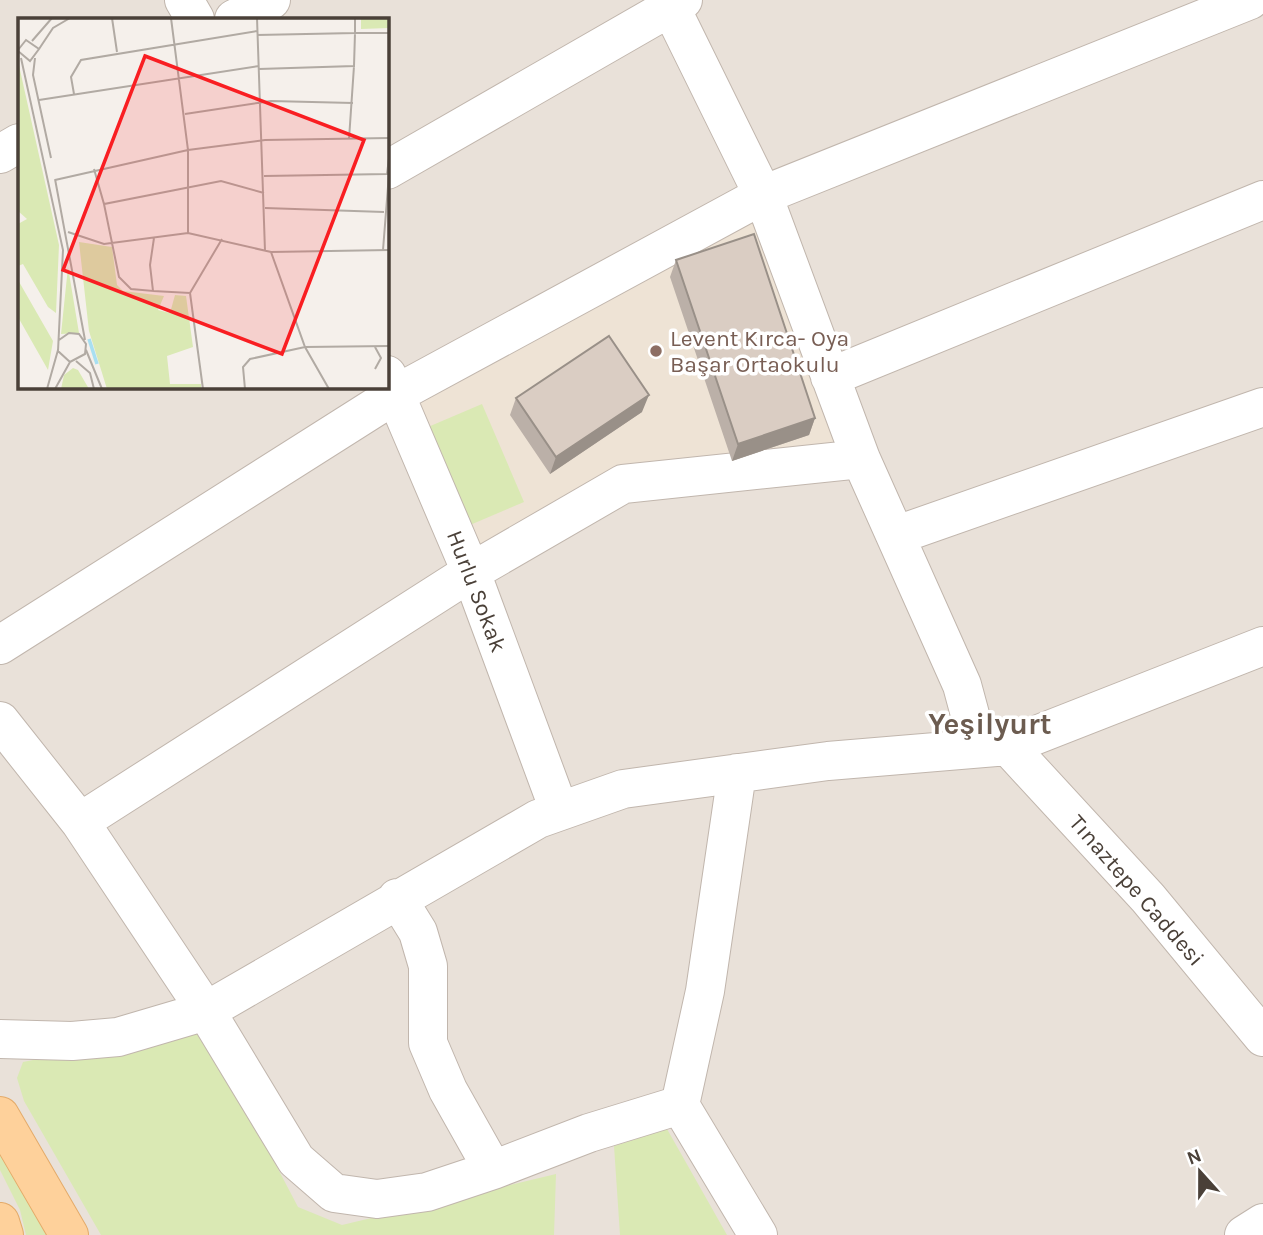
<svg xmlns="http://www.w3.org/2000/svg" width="1263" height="1235" viewBox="0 0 1263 1235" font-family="Karla,sans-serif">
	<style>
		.residential { fill: #e9e1d9; fill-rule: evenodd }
		.education { fill: #eee3d5 }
		.green { fill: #dae9b4 }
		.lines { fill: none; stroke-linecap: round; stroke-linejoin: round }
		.minor-casing { stroke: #c1b6ad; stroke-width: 40 }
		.major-casing { stroke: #e4ab6a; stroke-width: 40 }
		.minor { stroke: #fff; stroke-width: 38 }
		.major { stroke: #fed19b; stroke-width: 38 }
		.wall { fill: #bbb0a8 }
		.shaded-wall { fill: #999088 }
		.building { fill: #dacdc3; stroke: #999088; stroke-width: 2 }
		.education-dot { fill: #8d6e63; stroke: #fff; stroke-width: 2.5 }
		.labels { text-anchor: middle; stroke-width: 7; stroke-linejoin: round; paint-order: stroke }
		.education-label { font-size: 23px; fill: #785e54; stroke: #fff; text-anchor: start }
		.street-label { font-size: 23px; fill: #4a4038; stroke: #fff }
		.district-label { font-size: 30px; font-weight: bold; fill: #6c5c50; stroke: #fff }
		.inset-river { fill: none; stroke: #a8dff1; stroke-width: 3.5 }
		.inset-road { fill: none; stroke: #b1aaa3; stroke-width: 2 }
		.view { fill: #f91e22; fill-opacity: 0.15; stroke: #f91e22; stroke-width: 3.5 }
		.inset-edge { fill: none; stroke: #4a4038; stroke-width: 3.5 }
	</style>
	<rect width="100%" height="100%" fill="#f5f0eb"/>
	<path class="residential" d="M0,0h1263v1235h-1263zM19,19h368v368h-368z"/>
	<path class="education" d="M751,218l90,230 -220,26 -143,79 -66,-147z"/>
	<path class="green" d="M482,404l42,98 -54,23 -42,-98z
		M203,1026l95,181 44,18 214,-51 -2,61h-453l-77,-134 -7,-23 6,-16z
		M667,1129l60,106h-107l-6,-89z
		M0,1147l53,88h-27l-6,-25 -20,-40z"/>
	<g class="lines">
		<defs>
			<path id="minor" d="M184,0l11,19
				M667,0l96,195 98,264 101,226 17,63
				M234,19l37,-19
				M0,154l19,-11
				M387,170l296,-170
				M387,375l84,197 88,238
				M830,377l433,-177
				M897,535l366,-128
				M0,645l396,-251 367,-199 487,-195
				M0,721l80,101 391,-250 152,-88 238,-25
				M1008,746l140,152 115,139
				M80,822l126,189 90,149 38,33 43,6 50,-7 66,-22 -45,-80 -20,-47v-77l-10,-34 -21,-34
				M0,1039l72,2 46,-4 88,-26 332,-192 85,-30 205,-28 180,-15 255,-100
				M680,1105l78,130
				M493,1170l96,-37 91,-28 25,-114 32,-218
				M1244,1235l19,-12"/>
			<path id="major" d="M0,1116l69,119
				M0,1222l4,13"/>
		</defs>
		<use href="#minor" class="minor-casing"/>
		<use href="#major" class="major-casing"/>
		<use href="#minor" class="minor"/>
		<use href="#major" class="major"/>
	</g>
	<path class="wall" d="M676,260l139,158 -6,17 -77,26 -62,-184z
		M516,398l126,14 -92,62 -40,-59z"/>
	<path class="shaded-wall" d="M649,395l-7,17 -92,62 6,-17z
		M815,418l-6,17 -77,26 6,-17z"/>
	<path class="building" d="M754,234l61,184 -77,26 -62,-184z
		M609,336l40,59 -93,62 -40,-59z"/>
	<circle class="education-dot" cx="656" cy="351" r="7"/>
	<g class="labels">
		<g class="education-label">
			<text x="670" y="346">Levent Kırca- Oya<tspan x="670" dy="26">Başar Ortaokulu</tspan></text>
		</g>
		<g class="street-label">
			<text transform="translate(477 591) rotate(69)" y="8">Hurlu Sokak</text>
			<text transform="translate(1137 890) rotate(49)" y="8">Tınaztepe Caddesi</text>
		</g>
		<g class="district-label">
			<text x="990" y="734">Yeşilyurt</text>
		</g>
	</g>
	<g transform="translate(18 18)">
		<rect width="371" height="371" fill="#f5f0eb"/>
		<path d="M343,0h28v10l-28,1zM0,43l41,184 -3,68 -8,-6 -25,-43 -5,2v-42l9,-5 -9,-8zM61,224l33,5 5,38 6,6 41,5 -6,14 12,3 5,-18 11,1 7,51 -26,9 3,28h31v5h-94l-18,-58zM50,249l11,66 -18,1zM0,262l35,61 -5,29 -30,-53zM55,350l5,2 11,19h-28l3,-14z" fill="#dae9b4"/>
		<path class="inset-river" d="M71,321l8,25"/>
		<path class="inset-road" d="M94,0l5,34M153,0l17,132v83M239,0l8,233M239,17l98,-2v-15M14,23l20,-23M21,31l14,-21 17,-10M0,32l8,-10 13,9 -9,12 -12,-10M3,40l42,192 -5,101 12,11 15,-8 1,-10 -7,-10 -10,-1 -10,7M17,40l-2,17 18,83M241,51l95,-3 1,-33h34M56,76l-3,-17 10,-17 176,-29M21,82l220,-34M167,96l86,-13 82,2M331,121l5,-73M76,151l10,35 117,-23 43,12M246,158l123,-2 2,-16M37,161l30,161M37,162l133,-30 77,-10 124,-2M86,186l15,73 12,12 22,2 -3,-26 4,-27M247,190l119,4M50,214l36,12 84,-11 83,19 118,-2M365,232l6,-76M253,234l34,95 24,42M135,273l37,2 32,-54M172,275l13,96M357,329l6,11 -6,11M68,332l16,39M58,343l14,12 4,16M29,371l11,-39M37,371l15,-27M227,371l-2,-22 7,-8 55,-12 84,-1"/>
		<path class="view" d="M127,38l219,84 -82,214 -219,-84z"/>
		<rect width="371" height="371" class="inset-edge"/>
	</g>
	<g transform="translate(1200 1172) rotate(339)" stroke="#ffffff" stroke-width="5" paint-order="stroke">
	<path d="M0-5L12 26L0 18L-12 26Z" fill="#4a4038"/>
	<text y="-10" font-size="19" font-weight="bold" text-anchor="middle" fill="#4a4038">N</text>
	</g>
</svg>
